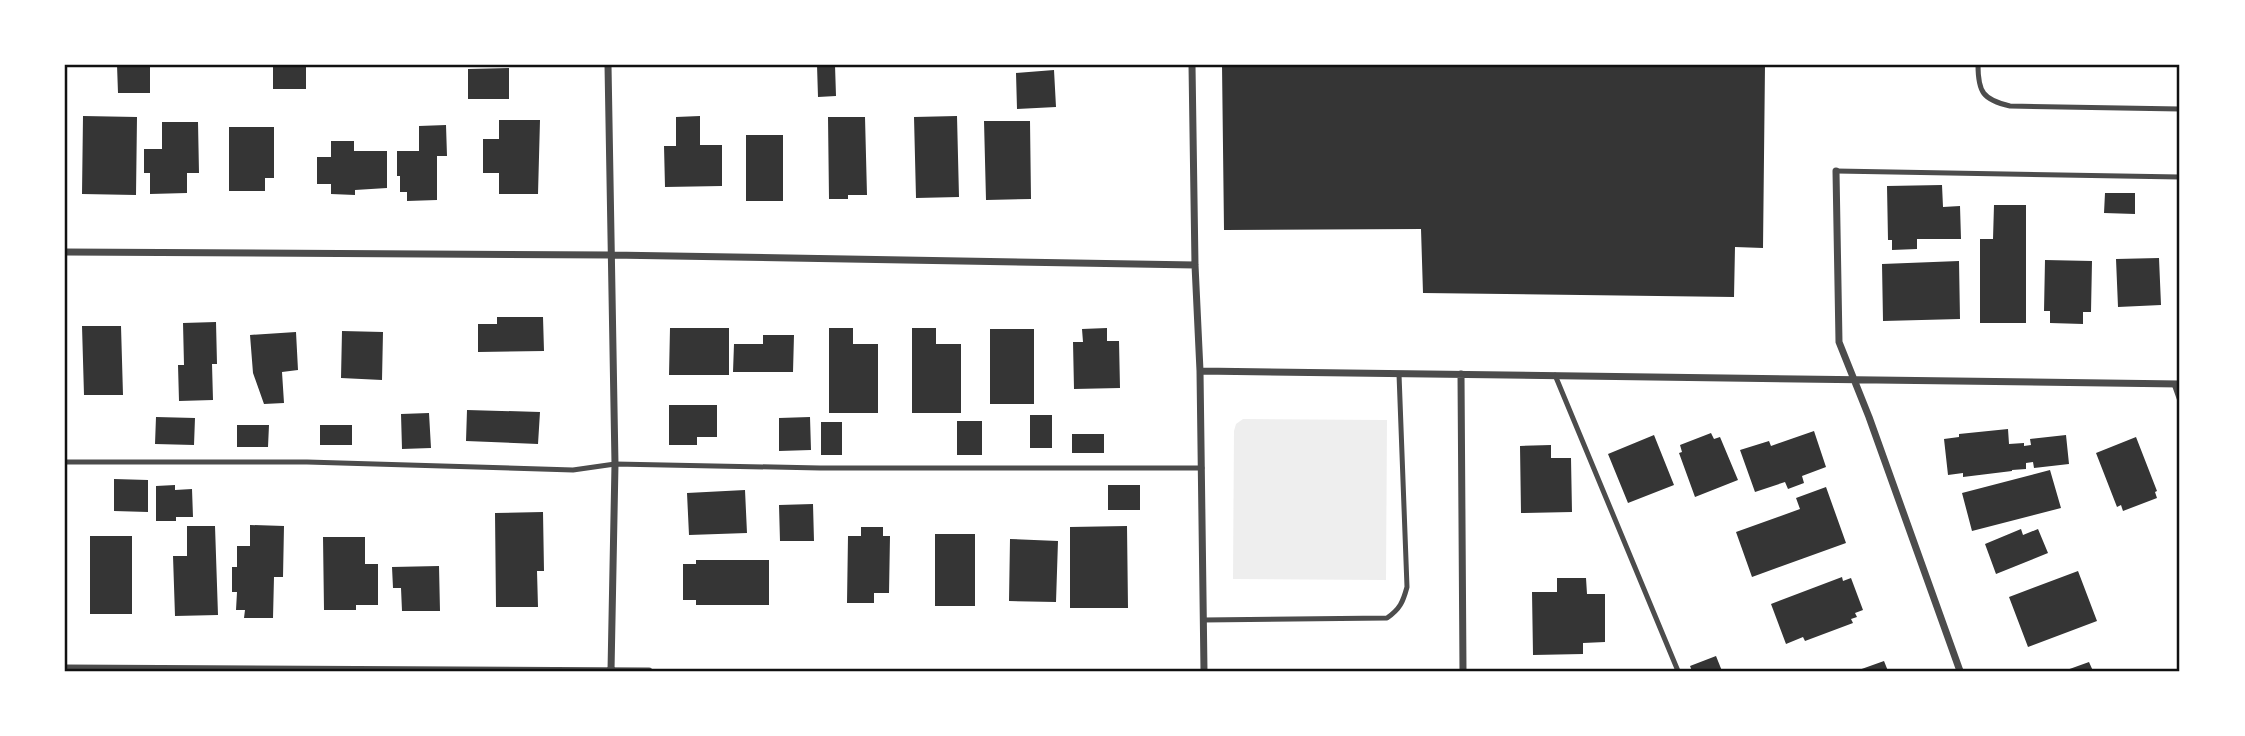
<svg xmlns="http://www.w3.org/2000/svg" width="2245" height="736" viewBox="0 0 2245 736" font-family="Helvetica,sans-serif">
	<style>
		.green { fill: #eee }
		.building { fill: #353535 }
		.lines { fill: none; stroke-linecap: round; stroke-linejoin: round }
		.service { stroke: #4c4c4c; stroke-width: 5 }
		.minor { stroke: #4c4c4c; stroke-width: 7 }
		.neatline { fill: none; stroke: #111; stroke-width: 2.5 }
	</style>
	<rect width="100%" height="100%" fill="#fff"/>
	<path class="green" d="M1243,419l144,1 -1,160 -153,-1 1,-148 2,-7z"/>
	<path class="building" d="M117,65h33v28h-32z
		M273,65h33v24h-33z
		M817,65h18l1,31 -18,1z
		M1222,65h543l-2,183 -28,-1 -1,50 -311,-4 -2,-64 -197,1z
		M509,68v31h-41v-30z
		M1054,70l2,37 -39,2 -1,-36z
		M83,116l54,1 -1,78 -54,-1z
		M700,116v29h22v41l-57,1 -1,-41h12v-29z
		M957,116l2,81 -43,1 -2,-81z
		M828,117h37l2,78h-19v4h-19z
		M499,120h41l-2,74h-39v-21h-16v-34h16z
		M984,121h46l1,78 -45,1z
		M162,122h36l1,51h-12v20l-37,1v-21h-6v-24h18z
		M446,125l1,31h-10v44l-30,1v-9h-7v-16h-3v-25h22v-25z
		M229,127h45v51h-9v13h-36z
		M746,135h37v66h-37z
		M331,141h23v10h33v37l-32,2v5l-24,-1v-10h-14v-27h14z
		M1942,185l1,22 17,-1 1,33h-44v10l-25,1v-10h-4l-1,-54z
		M2105,193h30v21l-31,-1z
		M1994,205h32v118h-46v-84h13z
		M2159,258l2,47 -43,2 -2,-48z
		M2045,260l47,1 -1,51h-8v12l-33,-1v-12h-6z
		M1959,261l1,58 -77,2 -1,-57z
		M497,317h46l1,34 -66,1v-28h19z
		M216,322l1,42h-5l1,36 -34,1 -1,-36h6l-1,-42z
		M82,326h39l2,69h-39z
		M670,328h59v47h-60z
		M829,328h24v16h25v69h-49z
		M912,328h24v16h25v69h-49z
		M1107,328v13h12l1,47 -46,1 -1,-47h10l-1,-13z
		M990,329h44v75h-44z
		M342,331l41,1 -1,48 -41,-2z
		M296,332l2,38 -16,2 2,31 -20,1 -11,-31 -3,-38z
		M763,335h31l-1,37h-60l1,-28h29z
		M669,405h48v32h-20v8h-28z
		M467,410l73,2 -2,32 -72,-3z
		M429,413l2,35 -29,1 -1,-35z
		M1030,415h22v33h-22z
		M156,417l39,1 -1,27 -39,-1z
		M810,417l1,33 -32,1v-33z
		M957,421h25v34h-25z
		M821,422h21v33h-21z
		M237,425h32l-1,22h-31z
		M320,425h32v20h-32z
		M2008,429l1,15 15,-1v3l7,-1 -1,-6 36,-4 3,29 -35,4 -1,-6 -7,1v6l-14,1v1l-49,6v-4l-15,2 -4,-36 15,-2v-3z
		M1814,431l12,36 -24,9 2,7 -16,6 -3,-7 -30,10 -15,-42 29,-9 2,5z
		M1711,433l3,6 6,-2 18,43 -43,17 -16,-44 3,-1 -2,-7z
		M1072,434h32v19h-32z
		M1654,435l20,50 -46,18 -20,-49z
		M2136,437l21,54 -2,1 2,6 -34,13 -2,-6 -4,2 -21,-54z
		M1551,445v13h20l1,54 -51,1 -1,-67z
		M2050,470l11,38 -89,23 -10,-38z
		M114,479l34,1v32l-34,-1z
		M175,485v5l17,-1 1,28h-17v4h-20v-35z
		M1108,485h32v25h-32z
		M1826,487l20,56 -94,34 -16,-45 64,-23 -4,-11z
		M745,490l2,43 -58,2 -2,-42z
		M813,504l1,37h-34l-1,-36z
		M543,512l1,59h-7l1,36h-42l-1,-94z
		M250,525l34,1 -1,51h-9l-1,41h-29l1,-8h-9l1,-18h-5v-25h5v-21h13z
		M187,526h28l3,89 -43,1 -2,-60h14z
		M1127,526l1,82h-58v-81z
		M861,527h22v9h7l-1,57h-15v10h-27l1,-67h13z
		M2021,529l2,6 15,-6 10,24 -52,21 -11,-30z
		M935,534h40v72h-40z
		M90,536h42v78h-42z
		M323,537h42v27h13v41h-22v5h-32z
		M1010,539l48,2 -2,61 -47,-1z
		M696,560h73v45h-73v-5h-13v-36h13z
		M439,566l1,45h-38l-1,-23h-8l-1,-21z
		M2078,571l19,50 -69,26 -19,-50z
		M1842,577l1,4 8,-3 12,32 -8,3 2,4 -6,2 2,4 -48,18 -2,-4 -17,7 -15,-40z
		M1557,578h29l1,16h18v48l-22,1v11l-50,1 -1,-63h25z
		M1716,656l6,15h-30l-2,-5z
		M1884,661l4,10h-32z
		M2089,662l4,9h-29z"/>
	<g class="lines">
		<path class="service" d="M1978,65c0,27 5,35 32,41l170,3
			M1836,171l344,6
			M1555,375l123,296
			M2174,384l6,17
			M65,462h242l266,8 42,-6 205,4h382
			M1203,620l184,-2c13,-9 16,-16 20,-31l-8,-213"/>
		<path class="minor" d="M608,65l7,399 -4,207
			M1192,65l3,200 5,106 4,300
			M1836,171l3,171 30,75 91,254
			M65,252l546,3 584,10
			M1200,371l980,13
			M1461,374l2,297
			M65,668l584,3"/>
	</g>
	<rect width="2245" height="736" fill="none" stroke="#ffffff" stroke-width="133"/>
	<rect x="66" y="66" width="2112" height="604" class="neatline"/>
</svg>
